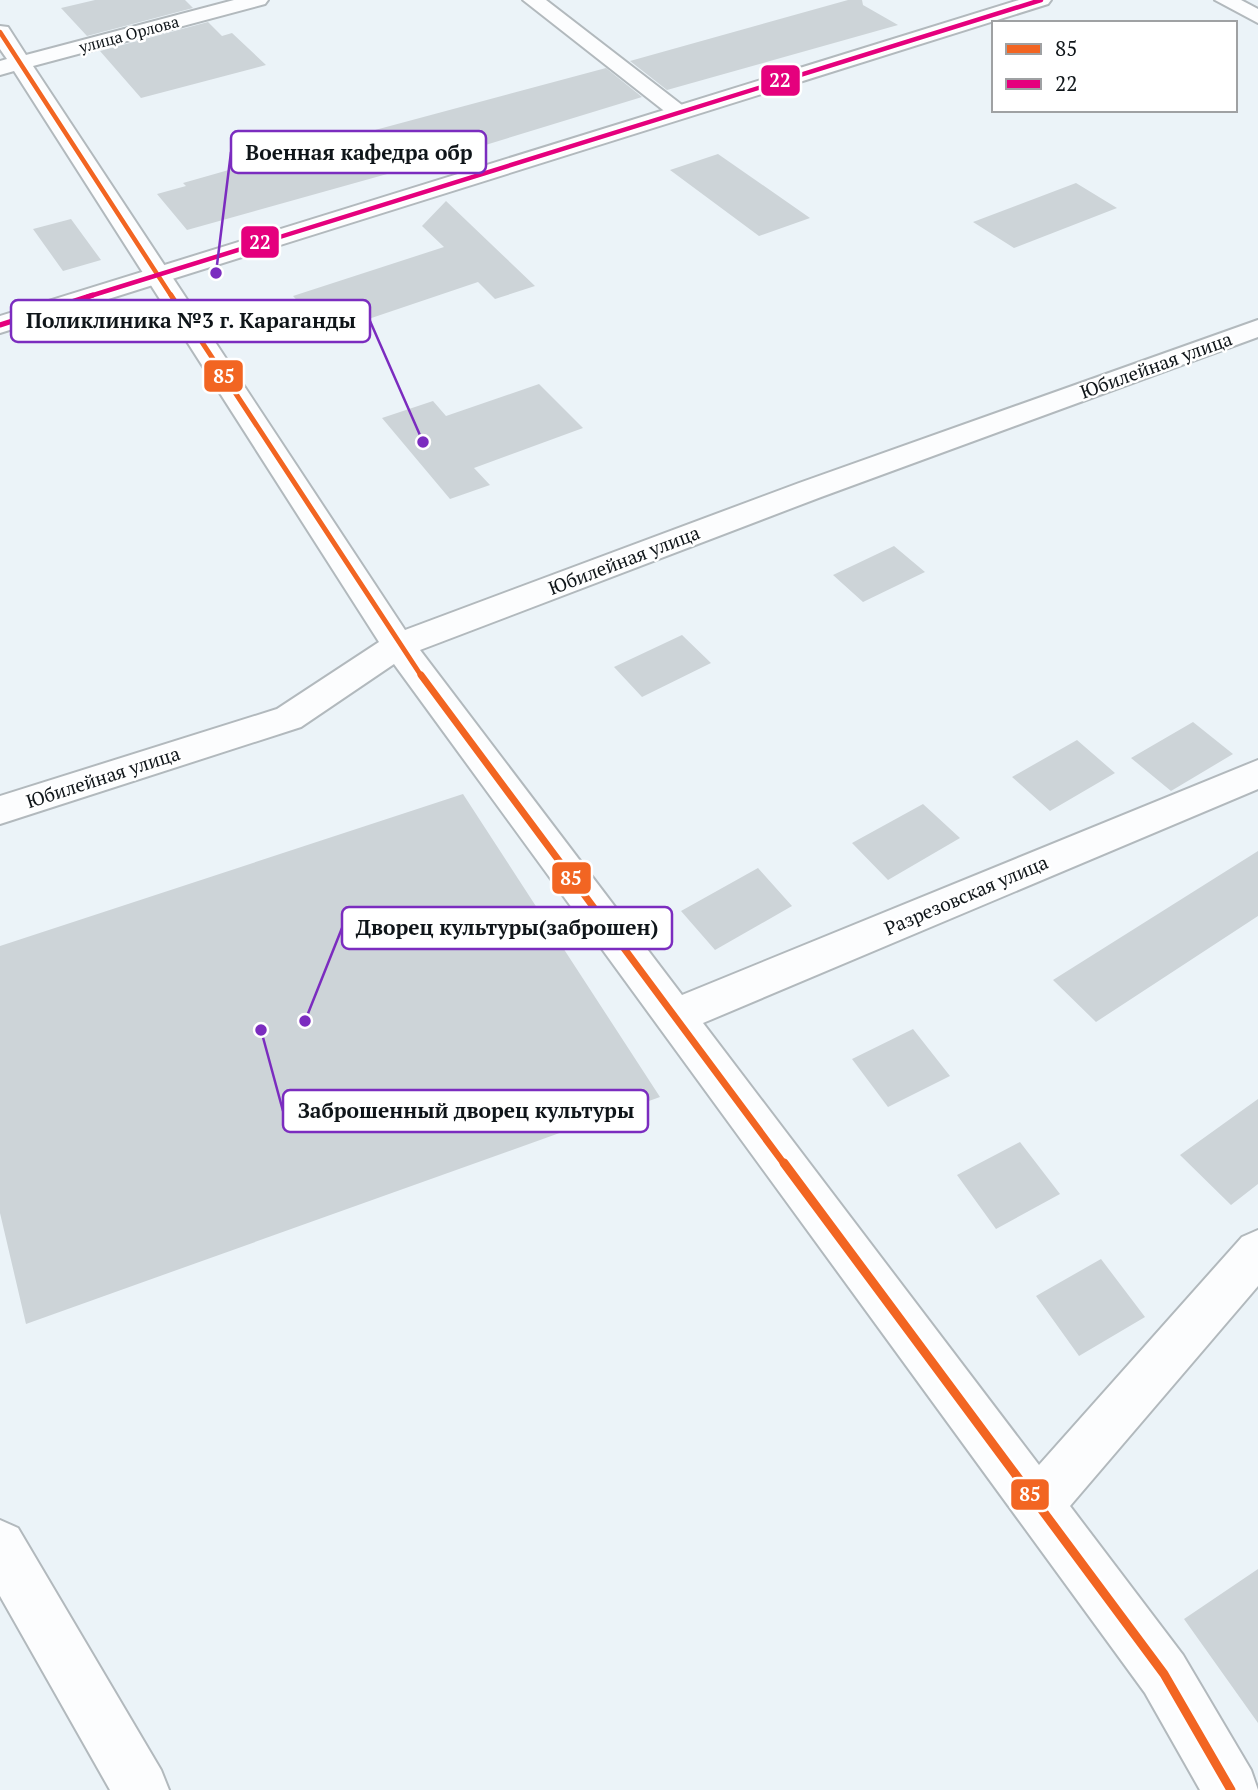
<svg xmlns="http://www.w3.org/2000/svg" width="1258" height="1790" viewBox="0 0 1258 1790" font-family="'PT Serif',serif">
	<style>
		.building { fill: #cdd4d8 }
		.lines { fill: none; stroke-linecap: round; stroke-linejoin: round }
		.street-casing { stroke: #b2b9bd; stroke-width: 4 }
		.secondary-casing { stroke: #b2b9bd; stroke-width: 4 }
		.street { fill: #fcfdfe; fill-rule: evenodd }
		.secondary { fill: #fcfdfe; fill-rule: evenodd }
		.bus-1-far3-casing { stroke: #fff; stroke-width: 8 }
		.bus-1-far2-casing { stroke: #fff; stroke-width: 10 }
		.bus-1-far1-casing { stroke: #fff; stroke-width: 12 }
		.bus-1-casing { stroke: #fff; stroke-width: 14 }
		.bus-2-far1-casing { stroke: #fff; stroke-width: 8 }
		.bus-2-casing { stroke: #fff; stroke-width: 10 }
		.bus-1-far3 { stroke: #f26522; stroke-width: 4.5 }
		.bus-1-far2 { stroke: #f26522; stroke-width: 5 }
		.bus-1-far1 { stroke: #f26522; stroke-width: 7 }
		.bus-1 { stroke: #f26522; stroke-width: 9 }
		.bus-2-far1 { stroke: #e5007d; stroke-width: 4.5 }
		.bus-2 { stroke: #e5007d; stroke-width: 5 }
		.labels { text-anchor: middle; stroke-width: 5; stroke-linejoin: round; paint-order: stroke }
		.far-street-label { font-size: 16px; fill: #0f1519; stroke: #fff }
		.street-label { font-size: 19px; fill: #0f1519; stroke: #fff }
		.leader { fill: none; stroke: #7b2cbf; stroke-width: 2.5 }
		.callout-dot { fill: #7b2cbf; stroke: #fff; stroke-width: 2.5 }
		.callout { fill: #fff; stroke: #7b2cbf; stroke-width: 2.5 }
		.callout-label { font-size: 21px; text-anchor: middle; font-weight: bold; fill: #0f1519 }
		.line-badge { stroke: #fff; stroke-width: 2.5 }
		.badge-label { font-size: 19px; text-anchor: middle; font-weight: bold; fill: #fff }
	</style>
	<rect width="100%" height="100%" fill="#ebf3f8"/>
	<path class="building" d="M95,0h90l8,8 -106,28 -26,-28z
		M848,0h14l1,5 35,20 -231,65 -37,-29z
		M208,22l14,14 10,-3 34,32 -125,33 -41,-47z
		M606,68l36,29 -212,65 -243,68 -30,-36 29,-8 -3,-3 99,-28z
		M718,154l92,64 -51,18 -89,-66z
		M1076,183l41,25 -103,40 -41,-26z
		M446,201l89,85 -40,13 -17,-17 -151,51 -34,-37 151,-49 -22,-21z
		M71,219l30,41 -38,11 -30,-42z
		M539,384l44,44 -109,40 16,17 -40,14 -68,-81 51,-17 13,15z
		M894,546l31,26 -62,30 -30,-27z
		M682,635l29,28 -69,34 -28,-30z
		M1193,722l40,32 -62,37 -40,-33z
		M1077,740l38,33 -65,38 -38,-34z
		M463,794l197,303 -634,227 -26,-111v-267z
		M923,804l37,34 -72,42 -36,-37z
		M1258,851v65l-162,106 -43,-42z
		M758,868l34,38 -77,44 -34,-39z
		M913,1029l37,47 -62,31 -36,-48z
		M1258,1099v85l-27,21 -51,-50z
		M1020,1142l40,52 -64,35 -39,-54z
		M1101,1259l44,58 -66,39 -43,-60z
		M1258,1569v154l-74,-104z"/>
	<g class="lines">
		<defs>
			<path id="street" d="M234,0h34l-3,4 -232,62 372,564 394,-147 459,-163v17l-437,160 -401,153 262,345 576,-235v29l-555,234 336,442 203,-228 16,-7v56l-188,220 113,149 68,115 7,20h-58l-55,-97 -751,-1029 -93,63 -301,97v-28l277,-87 102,-67 -365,-571 -14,4v-14l7,-2 -7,-10v-23l8,1 18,28z
				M523,0h23l145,112 -11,7 -8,-2z
				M1215,0h26l17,9v14z
				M0,1520l18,8 143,242 8,20h-59l-110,-194z"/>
			<path id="secondary" d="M1019,0h32l-3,4 -1048,329v-17z"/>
		</defs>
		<use href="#street" class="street-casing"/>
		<use href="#secondary" class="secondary-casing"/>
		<use href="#street" class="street"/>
		<use href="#secondary" class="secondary"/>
		<defs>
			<path id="bus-1-far3" d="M0,32l172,265"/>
			<path id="bus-1-far2" d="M171,295l251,382"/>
			<path id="bus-1-far1" d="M421,675l364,490"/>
			<path id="bus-1" d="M784,1163l380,511 67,116"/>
			<path id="bus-2-far1" d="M87,297l954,-297"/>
			<path id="bus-2" d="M0,325l93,-30"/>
		</defs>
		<use href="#bus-1-far3" class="bus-1-far3-casing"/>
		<use href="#bus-1-far2" class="bus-1-far2-casing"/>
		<use href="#bus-1-far1" class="bus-1-far1-casing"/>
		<use href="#bus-1" class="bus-1-casing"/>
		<use href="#bus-2-far1" class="bus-2-far1-casing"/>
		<use href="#bus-2" class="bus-2-casing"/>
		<use href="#bus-1-far3" class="bus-1-far3"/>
		<use href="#bus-1-far2" class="bus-1-far2"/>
		<use href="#bus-1-far1" class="bus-1-far1"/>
		<use href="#bus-1" class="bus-1"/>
		<use href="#bus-2-far1" class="bus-2-far1"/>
		<use href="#bus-2" class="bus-2"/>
	</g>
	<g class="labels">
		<g class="far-street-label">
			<text transform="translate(129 34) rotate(-15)" y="6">улица Орлова</text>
		</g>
		<g class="street-label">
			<text transform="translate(1156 365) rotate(-20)" y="7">Юбилейная улица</text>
			<text transform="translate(624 560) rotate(-21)" y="7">Юбилейная улица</text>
			<text transform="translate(103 777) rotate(-18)" y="7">Юбилейная улица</text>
			<text transform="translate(966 895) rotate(-23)" y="7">Разрезовская улица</text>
		</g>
	</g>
	<path class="leader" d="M216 273L231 152M423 442L370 321M305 1021L342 928M261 1030L283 1111"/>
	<g class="callout-dot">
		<circle cx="216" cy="273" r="7"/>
		<circle cx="423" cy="442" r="7"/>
		<circle cx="305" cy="1021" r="7"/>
		<circle cx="261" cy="1030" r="7"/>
	</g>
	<g class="callout">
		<rect x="231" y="131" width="255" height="42" rx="7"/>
		<rect x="11" y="300" width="359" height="42" rx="7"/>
		<rect x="342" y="907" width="330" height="42" rx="7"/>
		<rect x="283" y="1090" width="365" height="42" rx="7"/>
	</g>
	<g class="callout-label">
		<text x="359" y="160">Военная кафедра обр</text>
		<text x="191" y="328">Поликлиника №3 г. Караганды</text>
		<text x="507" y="935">Дворец культуры(заброшен)</text>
		<text x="466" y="1118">Заброшенный дворец культуры</text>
	</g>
	<g class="line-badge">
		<rect x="760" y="64" width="41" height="33" rx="7" fill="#e5007d"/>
		<rect x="240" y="225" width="40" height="34" rx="7" fill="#e5007d"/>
		<rect x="203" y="359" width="41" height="34" rx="7" fill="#f26522"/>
		<rect x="551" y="861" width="41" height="34" rx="7" fill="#f26522"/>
		<rect x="1010" y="1478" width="40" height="33" rx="7" fill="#f26522"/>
	</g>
	<g class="badge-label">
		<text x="780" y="87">22</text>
		<text x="260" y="249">22</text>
		<text x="224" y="383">85</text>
		<text x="571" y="885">85</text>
		<text x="1030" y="1501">85</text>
	</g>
	<rect x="992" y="21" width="245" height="91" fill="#ffffff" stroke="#9fa1a3" stroke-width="2"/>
	<rect x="1006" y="44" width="35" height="10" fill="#f26522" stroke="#9fa1a3" stroke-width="2"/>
	<text x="1055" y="56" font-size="21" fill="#0f1519">85</text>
	<rect x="1006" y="79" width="35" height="10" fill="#e5007d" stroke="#9fa1a3" stroke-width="2"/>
	<text x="1055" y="91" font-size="21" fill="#0f1519">22</text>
</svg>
